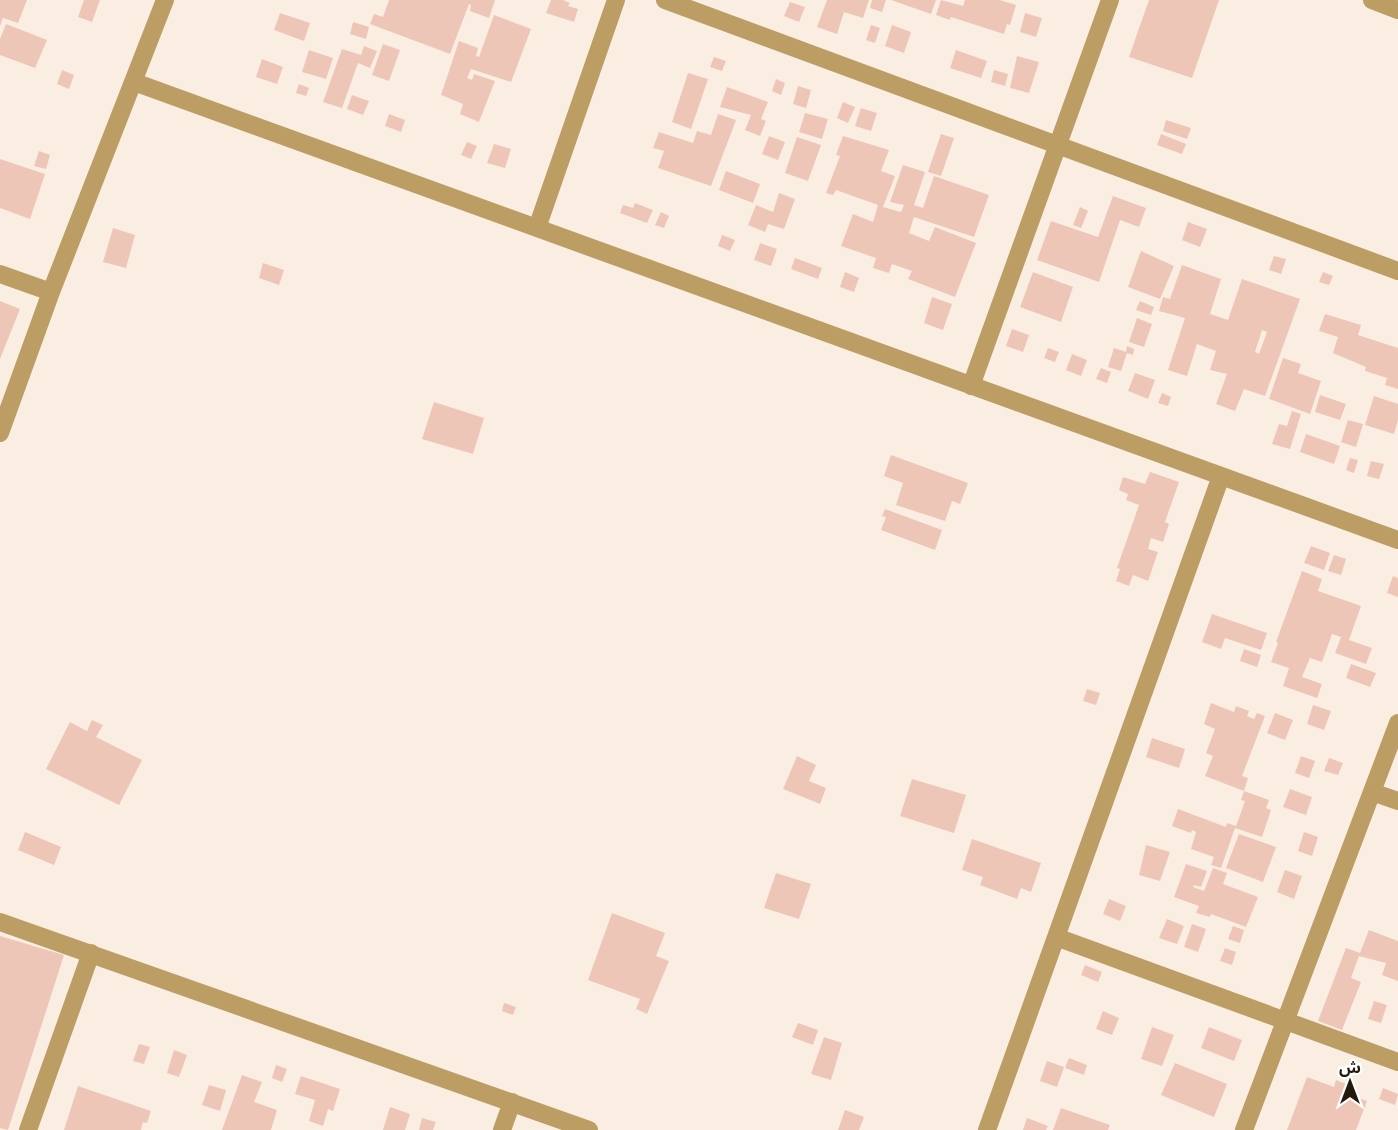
<svg xmlns="http://www.w3.org/2000/svg" width="1398" height="1130" viewBox="0 0 1398 1130" font-family="'PT Sans','Noto Sans Arabic',sans-serif">
	<style>
		.building { fill: #eec6b8; fill-rule: evenodd }
		.lines { fill: none; stroke-linecap: round; stroke-linejoin: round }
		.street { stroke: #bc9e65; stroke-width: 18 }
	</style>
	<rect width="100%" height="100%" fill="#faeee3"/>
	<path class="building" d="M0,0h27l-9,23 -15,-5 -3,8z
		M84,0h16l-8,22 -14,-5z
		M389,0h106l-6,18 -19,-7 1,-6 -2,-1 -19,50 -80,-30 4,-10 9,3z
		M551,0h12l7,3 -2,3 10,3 -4,13 -28,-9z
		M827,0h42l-6,18 -19,-6 -7,22 -20,-7z
		M872,0h14l-4,12 -12,-4z
		M891,0h45l-5,14z
		M941,0l22,6 2,-6h35l16,5 -6,20 -3,-1 -3,10 -53,-17 -1,3 -14,-5z
		M1149,0h70l-27,78 -63,-21z
		M790,2l15,5 -6,15 -15,-6z
		M280,13l30,10 -6,18 -30,-11z
		M1025,13l17,5 -6,19 -16,-5z
		M494,15l37,14 -20,53 -40,-13 -4,9 5,2 2,-6 21,7 -16,41 -19,-8 3,-10 -22,-9 18,-54 19,7 -2,8 3,1z
		M353,22l16,5 -3,12 -16,-5z
		M6,24l41,16 -12,28 -35,-13v-16z
		M871,25l9,3 -5,15 -9,-3z
		M892,25l19,7 -7,21 -19,-7z
		M383,44l17,6 -11,31 -17,-6z
		M364,46l13,5 -7,17 -12,-5 -16,45 -19,-6 19,-53 19,6z
		M309,50l24,8 -7,21 -24,-7z
		M956,50l31,11 -6,17 -31,-10z
		M1017,56l22,6 -10,31 -19,-5z
		M714,57l12,4 -4,10 -12,-4z
		M262,59l21,8 -6,17 -21,-7z
		M62,70l12,5 -5,14 -12,-5z
		M994,70l14,4 -3,12 -14,-4z
		M688,73l20,6 -17,50 -19,-7z
		M776,79l9,4 -4,12 -9,-4z
		M299,84l10,4 -3,8 -10,-3z
		M798,86l13,4 -5,18 -13,-4z
		M727,87l41,15 -7,17 5,2 -6,15 -15,-6 6,-15 -31,-8z
		M352,95l17,6 -6,14 -16,-6z
		M843,102l12,5 -7,16 -11,-5z
		M861,108l16,5 -6,18 -16,-5z
		M805,113l23,6 -6,20 -23,-7z
		M389,114l16,6 -4,12 -16,-6z
		M718,114l18,6 -25,66 -53,-18 6,-17 -11,-3 6,-16 34,11 4,-12 14,4z
		M1166,120l25,8 -4,11 -24,-8z
		M941,134l13,4 -13,38 -13,-4z
		M1161,134l25,10 -4,10 -25,-9z
		M769,136l16,6 -7,18 -16,-6z
		M843,136l46,14 -8,21 14,5 -12,31 18,5 3,-7 -14,-3 13,-37 22,7 -11,33 9,3 11,-32 55,19 -15,42 -60,-20 -5,16 20,8 6,-14 41,16 -21,54 -47,-18 4,-8 -20,-7 -3,9 -16,-5 3,-10 -35,-12 12,-32 20,8 5,-17 -42,-15 -3,5 -7,-2 14,-37 -4,-1z
		M797,137l24,8 -13,36 -23,-8z
		M467,142l10,4 -6,13 -10,-4z
		M494,144l17,5 -6,19 -18,-5z
		M39,151l11,4 -4,14 -12,-3z
		M0,159l45,15 -15,45 -30,-11z
		M726,171l34,13 -7,19 -34,-13z
		M779,193l16,6 -11,30 -16,-5 -3,8 -17,-7 8,-20 17,7z
		M1113,196l33,12 -7,19 -19,-7 -21,62 -62,-22 14,-39 47,16z
		M635,203l18,7 -6,13 -27,-10 3,-8 10,3z
		M1080,207l8,4 -7,17 -8,-3z
		M661,212l8,4 -5,12 -9,-3z
		M1188,222l19,7 -7,18 -18,-7z
		M113,228l22,7 -9,33 -23,-6z
		M722,235l13,5 -5,11 -12,-5z
		M760,243l17,6 -6,17 -17,-6z
		M1141,251l33,15 -14,33 -32,-12z
		M1274,256l12,3 -5,15 -12,-4z
		M795,258l27,10 -4,11 -27,-10z
		M263,263l21,7 -5,15 -20,-7z
		M1182,265l39,14 -11,35 18,6 14,-41 58,20 -35,97 -21,-7 -9,22 -19,-7 11,-30 -17,-4 6,-19 -19,-7 -10,32 -19,-6 17,-52 -26,-7 4,-14 7,2zM1262,330l5,2 -8,22 -4,-2z
		M845,272l14,6 -5,14 -14,-5z
		M1033,272l40,15 -12,35 -41,-15z
		M1323,272l10,4 -4,9 -10,-3z
		M932,297l20,7 -9,26 -19,-7z
		M0,301l20,8 -20,50z
		M1140,301l14,6 -3,8 -15,-5z
		M1325,314l36,11 -3,10 40,13v41l-13,-4 2,-7 -22,-7 1,-4 -33,-14 5,-16 -19,-6z
		M1137,318l15,6 -8,23 -15,-5z
		M1012,329l17,6 -6,17 -17,-6z
		M1127,346l7,3 -1,6 -6,-2 -6,18 -13,-4 6,-19 12,4z
		M1048,348l11,4 -4,10 -11,-4z
		M1072,354l15,6 -6,16 -15,-6z
		M1283,358l18,6 -3,9 23,8 -11,33 -41,-15z
		M1101,368l10,4 -4,11 -11,-4z
		M1135,373l20,7 -7,19 -20,-8z
		M1162,393l9,4 -3,9 -10,-3z
		M1320,395l26,9 -6,16 -25,-8z
		M1374,396l24,8v16l-4,14 -29,-9z
		M434,402l50,16 -11,36 -51,-15z
		M1292,411l9,3 -11,35 -18,-5 7,-20 8,2z
		M1348,420l15,4 -7,23 -15,-5z
		M1306,434l34,12 -6,18 -34,-12z
		M891,455l77,28 -8,21 -8,-3 -7,20 -49,-16 7,-22 -19,-7z
		M1350,458l8,2 -4,13 -8,-3z
		M1371,461l13,3 -5,15 -12,-3z
		M1150,472l29,10 -14,40 4,2 -6,18 -12,-4 -3,11 10,3 -10,29 -15,-6 -4,11 -13,-5 4,-12 -3,-1 22,-63 -13,-5 2,-6 -9,-4 4,-13 22,7z
		M885,509l57,21 -7,20 -54,-20 5,-13 -4,-1z
		M1311,546l19,7 -6,17 -20,-7z
		M1334,555l12,4 -5,16 -13,-4z
		M1302,571l20,8 -4,12 43,15 -12,34 23,8 -6,16 -31,-11 6,-16 -9,-3 -10,28 -12,-4 -8,19 20,7 -5,14 -34,-12 6,-18 -18,-6 7,-19 -2,-1z
		M1393,576l5,2v19l-11,-4z
		M1212,614l55,19 -6,17 -36,-12 -4,11 -19,-7z
		M1244,649l17,6 -4,12 -17,-6z
		M1351,664l25,9 -6,14 -24,-9z
		M1087,689l13,4 -4,12 -13,-4z
		M1211,703l23,9 2,-6 13,5 -2,5 7,3 3,-6 8,3 -23,60 6,2 -4,13 -39,-15 8,-20 -7,-3 9,-24 -11,-5z
		M1313,705l18,6 -7,19 -17,-6z
		M1275,713l18,7 -8,20 -18,-7z
		M92,720l11,5 -7,12 46,23 -23,45 -73,-36 24,-47 17,9z
		M1152,738l33,11 -6,19 -33,-11z
		M797,756l19,9 -7,16 17,7 -6,16 -37,-15z
		M1301,756l14,5 -6,17 -14,-5z
		M1329,758l14,5 -5,12 -14,-4z
		M912,779l54,16 -12,38 -54,-17z
		M1290,789l22,8 -6,18 -23,-8z
		M1244,791l25,9 -3,8 5,2 -9,27 -27,-9 -14,40 -10,-3 3,-8 -23,-8 5,-17 -4,-2 -1,3 -19,-7 6,-17 48,18 1,-4 9,3 9,-25 -4,-1z
		M25,832l36,15 -7,18 -36,-15z
		M1304,832l14,5 -6,19 -14,-5z
		M1239,834l37,13 -13,35 -37,-14z
		M972,839l69,24 -10,29 -10,-4 -4,11 -37,-14 3,-8 -21,-7z
		M1146,845l24,7 -10,29 -21,-6z
		M1186,864l21,7 -6,16 -7,-2 -1,2 11,4 9,-23 14,5 -4,11 35,13 -12,30 -35,-13 -1,3 -14,-4 3,-7 -25,-9z
		M1285,870l17,6 -8,23 -17,-7z
		M776,873l35,11 -12,35 -35,-11z
		M1109,899l17,7 -6,15 -17,-7z
		M612,913l53,20 -9,23 13,5 -22,53 -11,-5 4,-10 -52,-19z
		M1167,919l17,7 -7,18 -18,-6z
		M1192,924l14,5 -8,23 -14,-5z
		M1233,926l11,4 -4,13 -12,-4z
		M1369,930l29,11v40l-16,-6 4,-12 -27,-7 -8,22 10,4 -19,48 -24,-9 28,-73 14,5z
		M0,936l64,19 -56,175 -8,-2z
		M1225,948l11,4 -4,13 -12,-4z
		M1085,965l17,7 -4,10 -17,-7z
		M1374,1001l13,4 -6,18 -13,-4z
		M504,1003l12,4 -3,8 -11,-4z
		M1103,1011l16,7 -7,17 -16,-6z
		M798,1023l20,7 -5,15 -21,-8z
		M1152,1027l22,8 -12,31 -21,-7z
		M1209,1027l33,13 -8,21 -33,-13z
		M824,1037l18,6 -11,37 -20,-6z
		M139,1044l11,3 -6,17 -11,-3z
		M174,1050l13,5 -8,22 -12,-4z
		M1069,1058l18,7 -3,10 -19,-7z
		M1047,1061l17,6 -7,20 -17,-6z
		M1175,1063l52,21 -13,33 -53,-22z
		M276,1065l11,4 -5,13 -10,-4z
		M242,1075l20,7 -8,20 23,8 -6,20h-49z
		M301,1076l39,13 -7,22 -5,-2 -5,17 -14,-5 6,-21 -20,-6z
		M1307,1077l27,10 2,-7 13,5 -3,9 21,7 -11,29h-69z
		M209,1085l17,5 -6,21 -18,-6z
		M78,1086l73,25 -4,12 -4,-1 -2,8h-77z
		M1383,1088l15,6 -3,11 -16,-6z
		M390,1107l20,7 -5,16h-22z
		M1061,1108l49,17 -2,5h-55z
		M845,1110l19,7 -5,13h-21z
		M422,1118l14,4 -3,8h-14z
		M1027,1118l21,8 -2,4h-23z"/>
	<g class="lines">
		<path class="street" d="M665,0l733,271
			M1372,0l26,10
			M134,82l1264,458
			M537,228l79,-228
			M0,274l51,18
			M971,386l139,-386
			M0,433l51,-141 114,-292
			M1372,792l26,9
			M0,922l589,208
			M1056,937l342,125
			M28,1130l63,-177
			M502,1130l10,-28
			M987,1130l234,-654
			M1244,1130l154,-407"/>
	</g>
	<g transform="translate(1350 1082)" stroke="#fefefe" stroke-width="4.5" paint-order="stroke">
	<path d="M0-4.5L10 22L0 15L-10 22Z" fill="#23190e"/>
	<text y="-9" font-size="16" font-weight="bold" text-anchor="middle" fill="#23190e">ش</text>
	</g>
</svg>
